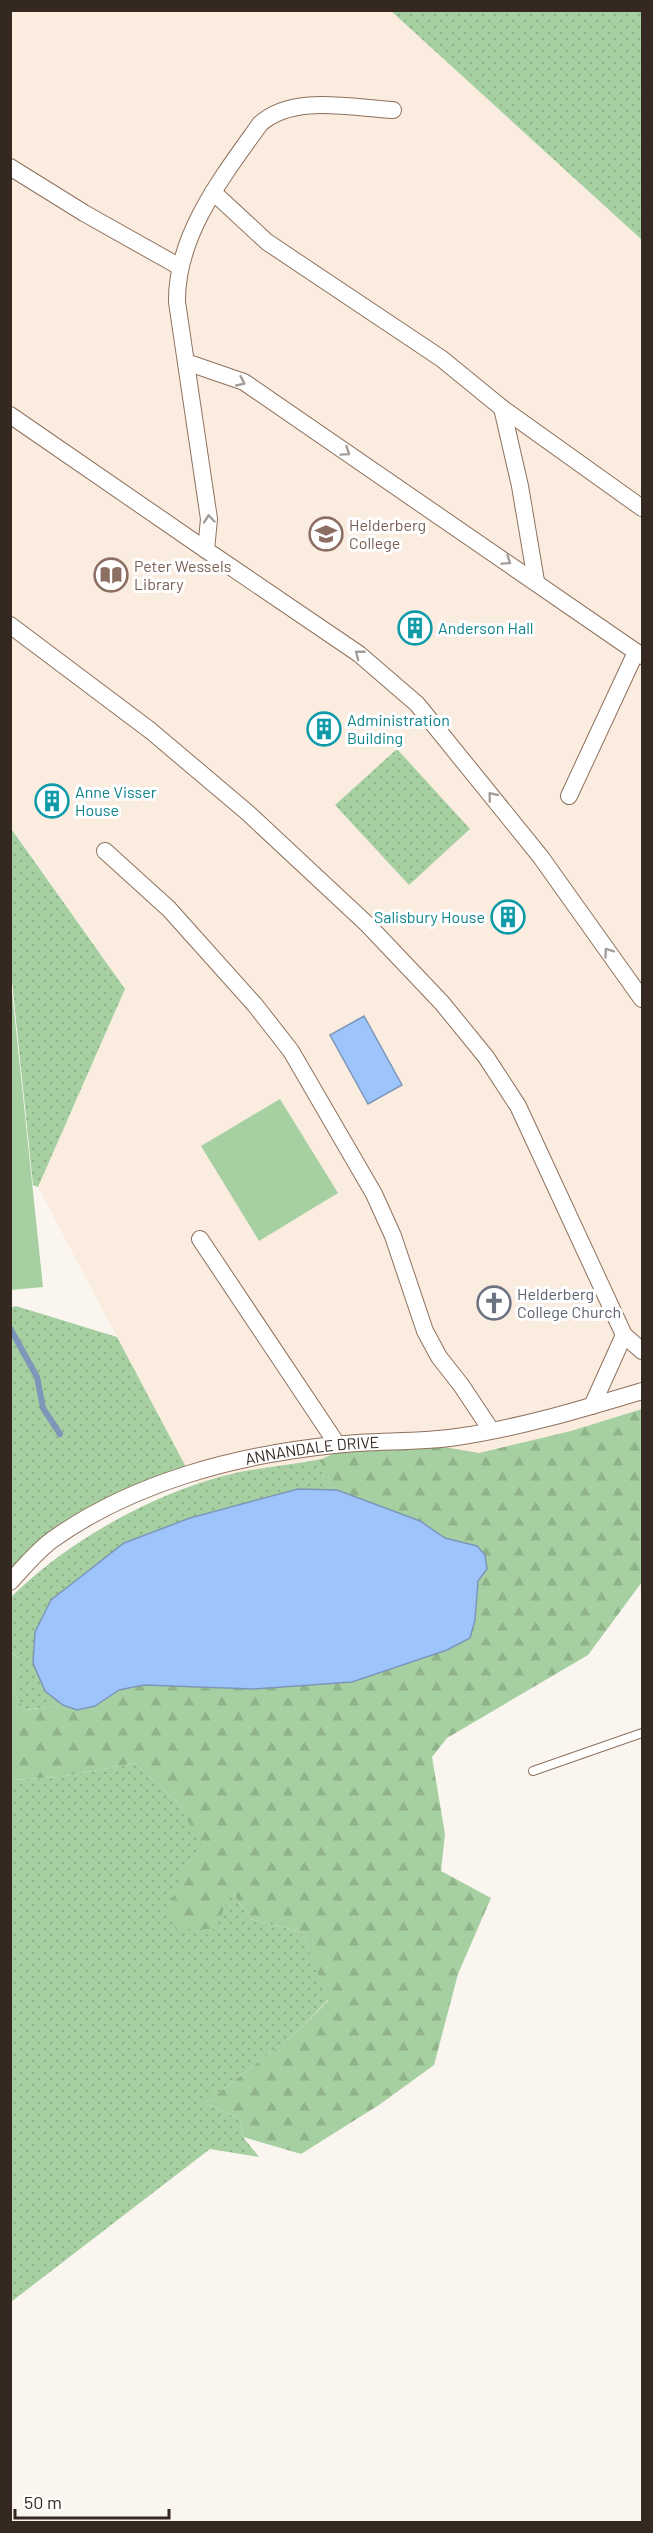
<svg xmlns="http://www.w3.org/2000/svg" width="653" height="2533" viewBox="0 0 653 2533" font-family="Barlow,sans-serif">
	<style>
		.built { fill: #fbece0 }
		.grass { fill: url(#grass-dots) }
		.forest { fill: url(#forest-firs) }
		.park { fill: #a6d0a1 }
		.water { fill: #9dc5fc; stroke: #7e96ba; stroke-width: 1.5 }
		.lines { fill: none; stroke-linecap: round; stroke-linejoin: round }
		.stream { stroke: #7e96ba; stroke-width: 6 }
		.service-casing { stroke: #8e715c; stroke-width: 10 }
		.minor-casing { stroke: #8e715c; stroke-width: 18 }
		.service { stroke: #fff; stroke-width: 8 }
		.minor { stroke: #fff; stroke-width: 16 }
		.oneway { stroke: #a49e9b }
		.labels { text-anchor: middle; stroke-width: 6; stroke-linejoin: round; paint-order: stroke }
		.education-label { font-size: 16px; fill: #785e54; stroke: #fff; text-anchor: start }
		.culture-label { font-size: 16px; fill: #0d838f; stroke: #fff; text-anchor: start }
		.worship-label { font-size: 16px; fill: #5b616d; stroke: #fff; text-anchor: start }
		.street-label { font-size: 16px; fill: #342820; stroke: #fff }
	</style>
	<defs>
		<pattern id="grass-dots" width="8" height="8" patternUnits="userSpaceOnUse" patternTransform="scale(1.5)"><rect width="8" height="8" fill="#a6d0a1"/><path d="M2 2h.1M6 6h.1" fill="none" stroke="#90b38a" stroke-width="1.8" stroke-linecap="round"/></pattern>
		<pattern id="forest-firs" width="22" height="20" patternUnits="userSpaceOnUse" patternTransform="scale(1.5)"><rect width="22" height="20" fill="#a6d0a1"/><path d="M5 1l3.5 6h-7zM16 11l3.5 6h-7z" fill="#90b38a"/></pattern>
	</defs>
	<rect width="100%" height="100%" fill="#fbf5f0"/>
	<path class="built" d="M10,11h381l251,229v1242l-399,94 -205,-389 87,-198 -114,-162z"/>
	<path class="grass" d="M391,11h251v229z
		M397,749l73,80 -61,56 -74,-80z
		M10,827l115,162 -87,198 -5,-2 -22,-213z
		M16,1306l101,31 70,132 -68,22 -72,45 -36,35 -1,-263z
		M322,1459v15l15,16 -39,-1 -108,29 -66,25 -73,57 -16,32 10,59 18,14 -38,5 -14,-22 8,-7v-23l-8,-6 -1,-54c58,-58 150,-109 230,-126 27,-5 55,-8 82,-13z
		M135,1763l44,41 23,41 -15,19 44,26 19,29 52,13 26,68 -31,32 -92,71 35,16 3,18 16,20 -49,-8 -199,153v-522l50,-3z"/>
	<path class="forest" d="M642,1409v115l-1,1 1,57 -54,73 -141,83 -15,19 13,77 -4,37 50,27 -33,76 -24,91 -55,40 -78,49 -58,-17 -3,-18 -35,-16 92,-71 31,-31 -26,-69 -52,-13 -19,-29 -15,39h-40l-9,-18 20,-47 14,-19 -22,-41 -44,-41 -74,14 -50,3 -1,-128 9,6v23l-8,7 14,22 38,-5 14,5 18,-4 24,-16 25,-5 110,4 44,-4 179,-89 1,-15 9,-12 -10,-23 -32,-8 -25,-17 -83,-31 -15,-16v-15l23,-11 70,-6 64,11 92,-22z"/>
	<path class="park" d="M10,972l33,315 -32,3h-1z
		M280,1099l58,94 -79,48 -58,-95z"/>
	<path class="water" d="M364,1016l38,69 -34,19 -38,-69z
		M298,1489l39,1 83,31 25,17 32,8 8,9 2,14 -9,12 -3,39 -5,18 -23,12 -95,32 -98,7 -110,-4 -25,5 -24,16 -18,4 -14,-5 -18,-14 -12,-28 2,-31 16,-32 73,-57 66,-25z"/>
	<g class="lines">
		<path class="stream" d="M10,1328l27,49 6,31 17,26"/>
		<defs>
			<path id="service" d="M533,1771l109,-38"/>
			<g id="minor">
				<path d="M393,110c-42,-2 -100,-16 -133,14 -37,52 -84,111 -83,178l32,217 -3,31 153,104 58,50 123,152 102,143"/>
				<path d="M10,167l74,46 96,54"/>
				<path d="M213,192l54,50 175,117 60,49 140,100"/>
				<path d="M186,362l58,20 398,274"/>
				<path d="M502,408l18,78 16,95"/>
				<path d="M10,415l196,135"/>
				<path d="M10,625l141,106 97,82 120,112 74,78 44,54 32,49 106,229 18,16"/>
				<path d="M569,796l67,-144"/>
				<path d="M105,851l64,58 86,96 36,46 83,143 19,42 32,95 14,26 22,28 30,45"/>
				<path d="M200,1239l137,205"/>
				<path d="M592,1406l32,-71"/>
				<path id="s1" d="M10,1582c13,-14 27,-31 42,-42 81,-58 185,-85 282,-95 41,-5 82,-2 123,-8 62,-9 125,-28 185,-46"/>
			</g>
		</defs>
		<use href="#service" class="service-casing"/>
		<use href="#minor" class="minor-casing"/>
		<use href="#service" class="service"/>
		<use href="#minor" class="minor"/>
	</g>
	<defs><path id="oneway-chevron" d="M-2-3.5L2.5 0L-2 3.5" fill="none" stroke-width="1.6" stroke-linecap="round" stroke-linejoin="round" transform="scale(1.5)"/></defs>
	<g class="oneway">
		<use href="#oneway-chevron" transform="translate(241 382) rotate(25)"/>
		<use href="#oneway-chevron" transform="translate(346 452) rotate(34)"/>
		<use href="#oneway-chevron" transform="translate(209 519) rotate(-95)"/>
		<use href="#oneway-chevron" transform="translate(507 561) rotate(34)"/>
		<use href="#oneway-chevron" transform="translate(359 654) rotate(-142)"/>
		<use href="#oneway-chevron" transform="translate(492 796) rotate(-129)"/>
		<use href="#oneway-chevron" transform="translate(608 952) rotate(-126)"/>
	</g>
	<defs>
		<symbol id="university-ring" viewBox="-11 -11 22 22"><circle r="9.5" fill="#fff" stroke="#8d6e63" stroke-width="1.5"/><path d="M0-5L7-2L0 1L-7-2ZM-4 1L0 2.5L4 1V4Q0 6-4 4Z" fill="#8d6e63"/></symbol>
		<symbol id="library-ring" viewBox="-11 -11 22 22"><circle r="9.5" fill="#fff" stroke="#8d6e63" stroke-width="1.5"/><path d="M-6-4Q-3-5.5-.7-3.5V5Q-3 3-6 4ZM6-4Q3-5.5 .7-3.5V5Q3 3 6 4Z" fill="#8d6e63"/></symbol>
		<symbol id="building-ring" viewBox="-11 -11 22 22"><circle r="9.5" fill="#fff" stroke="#0f9aa8" stroke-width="1.5"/><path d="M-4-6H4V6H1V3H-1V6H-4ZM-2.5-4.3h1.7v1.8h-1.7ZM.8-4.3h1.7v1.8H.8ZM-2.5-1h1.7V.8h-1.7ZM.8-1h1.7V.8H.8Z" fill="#0f9aa8"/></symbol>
		<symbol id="church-ring" viewBox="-11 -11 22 22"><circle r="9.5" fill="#fff" stroke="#6b7280" stroke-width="1.5"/><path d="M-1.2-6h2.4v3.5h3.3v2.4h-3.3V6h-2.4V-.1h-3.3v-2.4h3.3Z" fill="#6b7280"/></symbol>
	</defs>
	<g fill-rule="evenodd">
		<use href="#university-ring" x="307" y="515" width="38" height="38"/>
		<use href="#library-ring" x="92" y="556" width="38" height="38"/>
		<use href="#building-ring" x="396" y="609" width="38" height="38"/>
		<use href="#building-ring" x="305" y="710" width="38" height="38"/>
		<use href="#building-ring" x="33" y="782" width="38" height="38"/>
		<use href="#building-ring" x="489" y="898" width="38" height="38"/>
		<use href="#church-ring" x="475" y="1284" width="38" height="38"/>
	</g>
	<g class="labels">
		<g class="education-label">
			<text x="349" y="531">Helderberg<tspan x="349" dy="18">College</tspan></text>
			<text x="134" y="572">Peter Wessels<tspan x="134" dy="18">Library</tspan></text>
		</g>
		<g class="culture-label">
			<text x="438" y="634">Anderson Hall</text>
			<text x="347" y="726">Administration<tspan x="347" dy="18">Building</tspan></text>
			<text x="75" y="798">Anne Visser<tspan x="75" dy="18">House</tspan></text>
			<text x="485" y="923" text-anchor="end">Salisbury House</text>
		</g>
		<g class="worship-label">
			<text x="517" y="1300">Helderberg<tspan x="517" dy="18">College Church</tspan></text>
		</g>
		<g class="street-label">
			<text dy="6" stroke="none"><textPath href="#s1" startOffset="338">ANNANDALE DRIVE</textPath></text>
		</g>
	</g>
	<rect width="653" height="2533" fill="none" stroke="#342820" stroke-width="24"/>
	<path d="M15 2509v9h154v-9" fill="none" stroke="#342820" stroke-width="3"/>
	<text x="24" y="2509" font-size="18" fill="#342820" stroke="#ffffff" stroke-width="4.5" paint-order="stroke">50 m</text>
</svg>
